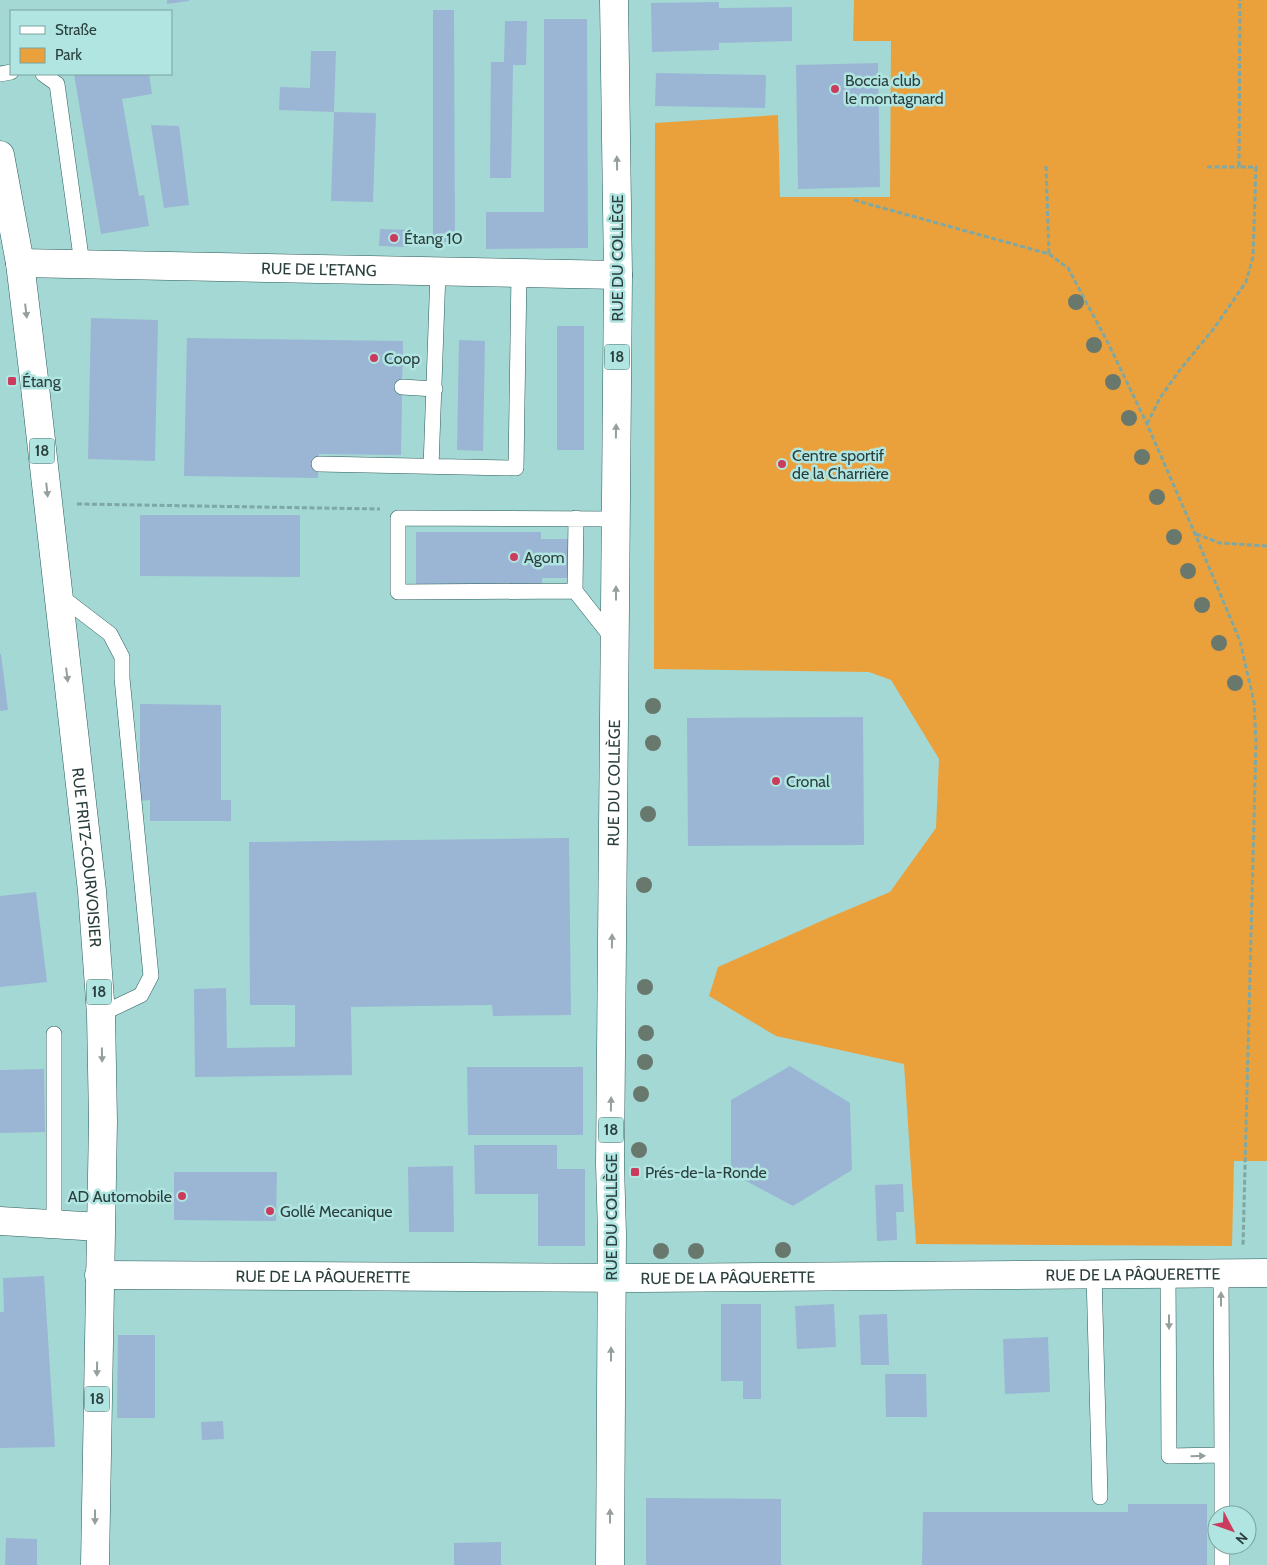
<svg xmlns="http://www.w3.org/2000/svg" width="1267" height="1565" viewBox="0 0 1267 1565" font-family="Cabin,sans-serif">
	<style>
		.green { fill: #eaa13c }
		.building { fill: #9ab6d4 }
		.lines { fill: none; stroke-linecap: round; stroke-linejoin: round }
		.service-casing { stroke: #2a5c59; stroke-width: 16 }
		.minor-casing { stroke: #2a5c59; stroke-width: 29 }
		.primary-casing { stroke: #2a5c59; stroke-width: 29 }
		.path { stroke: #7ea8a5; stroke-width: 3; stroke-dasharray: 5 2.5; stroke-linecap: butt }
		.service { stroke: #fff; stroke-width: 15 }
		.minor { stroke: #fff; stroke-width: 28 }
		.primary { stroke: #fff; stroke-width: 28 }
		.tree { fill: #69786c }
		.oneway { fill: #949f9e }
		.poi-dot { fill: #ca3b5e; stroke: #b1e5e1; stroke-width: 2 }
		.labels { text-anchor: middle; stroke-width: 5; stroke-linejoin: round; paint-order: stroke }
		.shield { fill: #b1e5e1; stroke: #52716e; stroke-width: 1 }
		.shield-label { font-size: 15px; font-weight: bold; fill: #2a3f3d }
		.poi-label { font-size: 16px; fill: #2a3f3d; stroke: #b1e5e1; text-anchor: start }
		.street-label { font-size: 16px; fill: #2a3f3d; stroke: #b1e5e1 }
	</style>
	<rect width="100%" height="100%" fill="#a4d8d4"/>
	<path class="green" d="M854,0h413v1161h-33l-2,85 -316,-2 -12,-180 -128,-28 -67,-40 9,-29 110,-49 62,-26 46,-64 3,-69 -48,-79 -22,-8 -215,-3 1,-546 123,-8 2,82h110l1,-156h-38z"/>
	<path class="building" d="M167,0h22v1l-22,3z
		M719,2v6l73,-1v34l-73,2v7l-67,2 -1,-49z
		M433,10h21l1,232h-22z
		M544,19h43l1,229 -102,1v-37h58z
		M505,21h22l-1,44h-13l-2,113h-21l1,-116h13z
		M311,51h25l-2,61 -55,-2 1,-23 30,1z
		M878,63l2,124 -82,2 -2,-124z
		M656,73l110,2 -1,33 -110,-2z
		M74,74h75l3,20 -30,5 17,97 5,-1 5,31 -48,8z
		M334,112l42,1 -3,89 -42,-1z
		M151,125l28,1 10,79 -25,3z
		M380,229l29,1 -1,17 -29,-1z
		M91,318l67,2 -3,141 -67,-2z
		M557,326h27v124h-27z
		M187,338l216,3 -2,114 -82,-1 -1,24 -134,-2z
		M459,340l26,1 -2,110 -26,-1z
		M140,515h160v62l-160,-1z
		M416,532h125v7h27v39h-26v6h-126z
		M0,654h1l7,56 -8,1z
		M140,704l81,1v95h10v21h-81v-21l-10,1z
		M863,717l1,128 -176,1 -1,-128z
		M569,838l2,177 -78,1 -1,-11 -141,2 1,68 -157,2 -1,-88 32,-1 1,60 68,-1v-42h-45l-1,-163z
		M36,892l11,90 -47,5v-91z
		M790,1066l60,37 2,67 -59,36 -62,-33v-73z
		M467,1067h116v68h-115z
		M44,1069l1,63 -45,1v-63z
		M474,1145h83v24h28v77h-47v-52h-63z
		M453,1166l1,66h-45l-1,-65z
		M174,1172h103l-1,49 -102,-1z
		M903,1184l1,28h-8l1,28 -20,1 -2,-56z
		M44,1276l11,171 -55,1v-136h4l-1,-34z
		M721,1304h40v95h-18v-18h-22z
		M834,1304l2,43 -39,2 -2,-43z
		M887,1314l2,51h-28l-2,-50z
		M118,1335h37v83h-38z
		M1048,1337l2,55 -45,2 -2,-55z
		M885,1374h41l1,43h-41z
		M223,1421l1,18 -22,1 -1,-18z
		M646,1498l135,1v66h-135z
		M1128,1504h79v61h-285l1,-53h205z
		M6,1538l31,1v26h-32z
		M501,1542v23h-47v-22z"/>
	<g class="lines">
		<defs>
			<path id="service" d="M0,74l11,-2
				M43,74l14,10 25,180
				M402,387l33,2
				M319,464l197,4 3,-195
				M431,467l7,-195
				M576,518l-1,73 -177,1v-74l218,1
				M575,591l38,48
				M59,595l51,39 12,23v21l29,298 -10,19 -40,19
				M54,1224v-190
				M1168,1273l1,183 53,-1 -1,-182
				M1094,1274l6,223
				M1222,1455v60
				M1222,1545v20"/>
			<g id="minor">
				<path id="s1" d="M20,263l598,12"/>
				<path d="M0,1221l100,6"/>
				<path id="s2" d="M99,1275l542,3 626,-5"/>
			</g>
			<g id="primary">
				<path id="s3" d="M0,155l20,108 15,124 57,504 9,123 2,107 -8,444"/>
				<path id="s4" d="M610,1565l2,-331 -2,-70 8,-889 -4,-275"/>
			</g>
		</defs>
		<use href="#service" class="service-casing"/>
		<use href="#minor" class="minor-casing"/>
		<use href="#primary" class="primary-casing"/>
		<path class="path" d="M1046,166l3,88
			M1207,167h32
			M854,200l195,54 19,14 40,75 39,81 48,110 45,107 14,61 2,41 -13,502
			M1147,424l13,-26 19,-27 36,-44 31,-45 7,-25 3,-90h-17l1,-167
			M77,504l303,5
			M1196,534l24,9 47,3"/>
		<use href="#service" class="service"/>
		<use href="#minor" class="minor"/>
		<use href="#primary" class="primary"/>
	</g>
	<g class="tree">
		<circle cx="1076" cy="302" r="8"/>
		<circle cx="1094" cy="345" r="8"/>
		<circle cx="1113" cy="382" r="8"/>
		<circle cx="1129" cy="418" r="8"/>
		<circle cx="1142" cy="457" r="8"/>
		<circle cx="1157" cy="497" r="8"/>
		<circle cx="1174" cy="537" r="8"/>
		<circle cx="1188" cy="571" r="8"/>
		<circle cx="1202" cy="605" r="8"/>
		<circle cx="1219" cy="643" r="8"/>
		<circle cx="1235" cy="683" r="8"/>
		<circle cx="653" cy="706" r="8"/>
		<circle cx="653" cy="743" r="8"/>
		<circle cx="648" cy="814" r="8"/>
		<circle cx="644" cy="885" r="8"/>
		<circle cx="645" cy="987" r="8"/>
		<circle cx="646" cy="1033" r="8"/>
		<circle cx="645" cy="1062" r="8"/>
		<circle cx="641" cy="1094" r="8"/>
		<circle cx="639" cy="1150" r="8"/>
		<circle cx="783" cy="1250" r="8"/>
		<circle cx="661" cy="1251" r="8"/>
		<circle cx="696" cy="1251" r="8"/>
	</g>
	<defs><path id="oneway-solid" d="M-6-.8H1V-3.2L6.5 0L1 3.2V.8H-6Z" transform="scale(1.25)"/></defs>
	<g class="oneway">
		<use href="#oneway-solid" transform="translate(617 163) rotate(-91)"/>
		<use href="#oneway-solid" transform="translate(26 311) rotate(83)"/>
		<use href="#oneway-solid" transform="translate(616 431) rotate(-89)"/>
		<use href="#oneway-solid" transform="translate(47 490) rotate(84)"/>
		<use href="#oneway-solid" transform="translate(616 593) rotate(-90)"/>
		<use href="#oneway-solid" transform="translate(67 675) rotate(83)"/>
		<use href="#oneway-solid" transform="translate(612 941) rotate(-89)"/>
		<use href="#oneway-solid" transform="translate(102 1055) rotate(89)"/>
		<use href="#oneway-solid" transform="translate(611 1104) rotate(-89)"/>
		<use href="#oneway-solid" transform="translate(1221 1299) rotate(-90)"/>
		<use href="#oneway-solid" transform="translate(1169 1322) rotate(90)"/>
		<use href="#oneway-solid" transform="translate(611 1354) rotate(-90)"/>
		<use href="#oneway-solid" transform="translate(97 1369) rotate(91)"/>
		<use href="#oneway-solid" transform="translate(1198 1456) rotate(-1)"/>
		<use href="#oneway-solid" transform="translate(610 1516) rotate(-90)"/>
		<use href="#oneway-solid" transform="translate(95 1517) rotate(90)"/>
	</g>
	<g class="poi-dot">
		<circle cx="835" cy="89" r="5"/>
		<circle cx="394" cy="238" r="5"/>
		<circle cx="374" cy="358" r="5"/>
		<rect x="7" y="376" width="10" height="10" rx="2.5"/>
		<circle cx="782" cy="464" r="5"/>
		<circle cx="514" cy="557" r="5"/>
		<circle cx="776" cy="781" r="5"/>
		<rect x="630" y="1167" width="10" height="10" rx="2.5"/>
		<circle cx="182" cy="1196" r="5"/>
		<circle cx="270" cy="1211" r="5"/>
	</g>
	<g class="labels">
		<g class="shield">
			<rect x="604.5" y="344.5" width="25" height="25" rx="4"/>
			<rect x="29.5" y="438.5" width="25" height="25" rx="4"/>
			<rect x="86.5" y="979.5" width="25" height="25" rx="4"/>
			<rect x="598.5" y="1117.5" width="25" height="25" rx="4"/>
			<rect x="84.5" y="1386.5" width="25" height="25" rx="4"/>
		</g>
		<g class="shield-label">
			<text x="617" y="362">18</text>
			<text x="42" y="456">18</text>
			<text x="99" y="997">18</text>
			<text x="611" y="1135">18</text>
			<text x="97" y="1404">18</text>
		</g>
		<g class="poi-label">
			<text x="845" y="86">Boccia club<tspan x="845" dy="18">le montagnard</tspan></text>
			<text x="404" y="244">Étang 10</text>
			<text x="384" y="364">Coop</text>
			<text x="22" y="387">Étang</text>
			<text x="792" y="461">Centre sportif<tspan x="792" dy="18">de la Charrière</tspan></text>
			<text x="524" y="563">Agom</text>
			<text x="786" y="787">Cronal</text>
			<text x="645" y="1178">Prés-de-la-Ronde</text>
			<text x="172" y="1202" text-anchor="end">AD Automobile</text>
			<text x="280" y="1217">Gollé Mecanique</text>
		</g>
		<g class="street-label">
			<text transform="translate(617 258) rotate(-90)" y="6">RUE DU COLLÈGE</text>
			<text dy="6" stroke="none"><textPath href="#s1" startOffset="299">RUE DE L'ETANG</textPath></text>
			<text dy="6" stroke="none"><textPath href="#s4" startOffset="782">RUE DU COLLÈGE</textPath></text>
			<text dy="6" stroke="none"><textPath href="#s3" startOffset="708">RUE FRITZ-COURVOISIER</textPath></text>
			<text transform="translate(611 1217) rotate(-90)" y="6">RUE DU COLLÈGE</text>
			<text dy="6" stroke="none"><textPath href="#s2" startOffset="1034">RUE DE LA PÂQUERETTE</textPath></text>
			<text dy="6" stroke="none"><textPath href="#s2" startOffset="224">RUE DE LA PÂQUERETTE</textPath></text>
			<text dy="6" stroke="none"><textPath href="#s2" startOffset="629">RUE DE LA PÂQUERETTE</textPath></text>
		</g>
	</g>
	<rect x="10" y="10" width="162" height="65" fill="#b1e5e1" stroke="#7ba39f"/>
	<rect x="20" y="26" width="25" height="8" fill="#ffffff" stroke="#7ba39f"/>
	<text x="55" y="35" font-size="15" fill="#2a3f3d">Straße</text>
	<rect x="20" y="48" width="25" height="15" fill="#eaa13c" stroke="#7ba39f"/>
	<text x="55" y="60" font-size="15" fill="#2a3f3d">Park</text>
	<g transform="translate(1232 1530) rotate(131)"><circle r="24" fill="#b1e5e1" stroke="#7ba39f"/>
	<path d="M0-4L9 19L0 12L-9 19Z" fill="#ca3b5e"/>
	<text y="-8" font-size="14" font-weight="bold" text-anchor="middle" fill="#2a3f3d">N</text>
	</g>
</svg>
